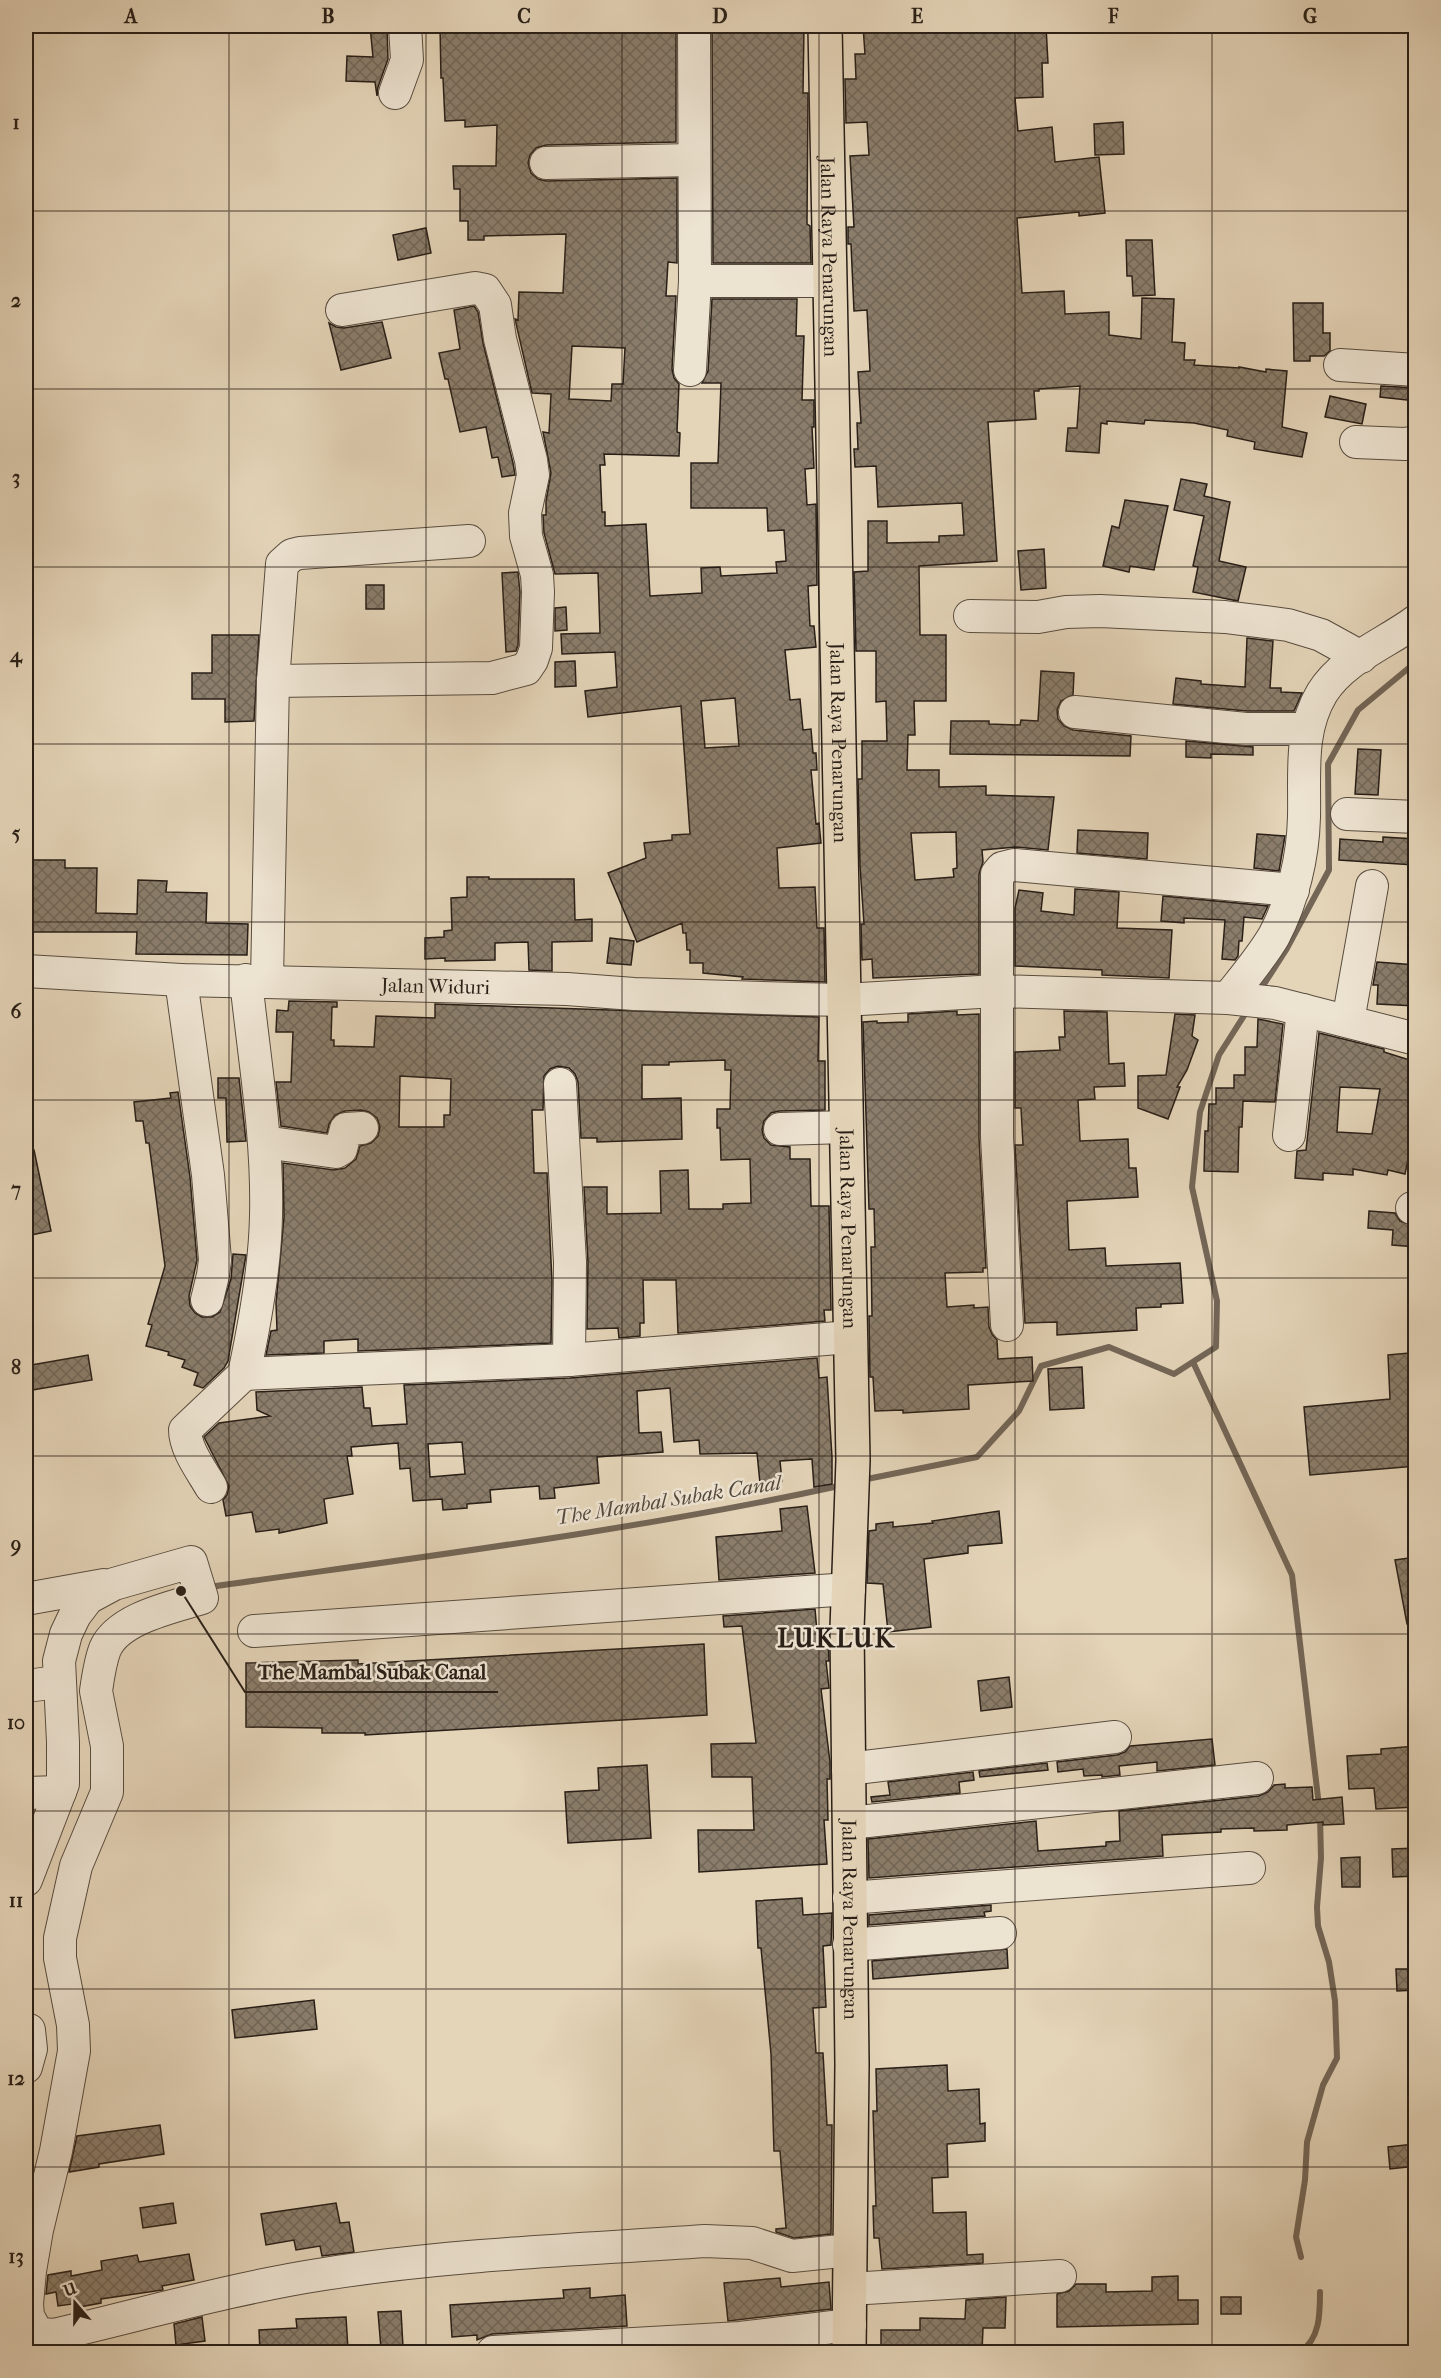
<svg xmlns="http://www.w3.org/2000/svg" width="1441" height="2378" viewBox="0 0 1441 2378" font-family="'IM FELL French Canon',serif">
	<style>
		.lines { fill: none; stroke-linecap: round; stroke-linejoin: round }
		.stream { stroke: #736657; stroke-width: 6 }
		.building { fill: url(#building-cross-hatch); stroke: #291f17; stroke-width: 1.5; fill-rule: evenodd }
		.minor-casing { stroke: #584c3f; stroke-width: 34 }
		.major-casing { stroke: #291f17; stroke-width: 36 }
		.minor { stroke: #ede3d1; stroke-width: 32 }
		.major { stroke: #e4d4b8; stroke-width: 33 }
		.grid { fill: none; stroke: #291f17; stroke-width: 1.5; stroke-opacity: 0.55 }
		.labels { text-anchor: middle; stroke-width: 5; stroke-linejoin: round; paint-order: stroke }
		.street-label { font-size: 20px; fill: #291f17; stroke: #ede3d1 }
		.water-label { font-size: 21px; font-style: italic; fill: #54493c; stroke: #ede3d1 }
		.district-label { font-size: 26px; font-weight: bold; letter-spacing: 1.5px; fill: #291f17; stroke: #ede3d1 }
		.leader { fill: none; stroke: #291f17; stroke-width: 2 }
		.callout-dot { fill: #291f17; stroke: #ede3d1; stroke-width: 2 }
		.callout-label { font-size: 21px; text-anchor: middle; font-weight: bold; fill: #291f17; stroke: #ede3d1; stroke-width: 5; stroke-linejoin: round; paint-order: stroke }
		.neatline { fill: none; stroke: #291f17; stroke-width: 2 }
		.grid-label { font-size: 20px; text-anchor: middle; font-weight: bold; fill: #291f17 }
	</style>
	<defs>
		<pattern id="building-cross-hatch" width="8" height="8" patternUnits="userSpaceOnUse" patternTransform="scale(1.5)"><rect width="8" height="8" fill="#8a7d6b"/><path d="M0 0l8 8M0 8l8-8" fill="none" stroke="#716657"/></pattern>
	</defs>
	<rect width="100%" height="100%" fill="#e4d4b8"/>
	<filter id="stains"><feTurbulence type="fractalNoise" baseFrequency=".00333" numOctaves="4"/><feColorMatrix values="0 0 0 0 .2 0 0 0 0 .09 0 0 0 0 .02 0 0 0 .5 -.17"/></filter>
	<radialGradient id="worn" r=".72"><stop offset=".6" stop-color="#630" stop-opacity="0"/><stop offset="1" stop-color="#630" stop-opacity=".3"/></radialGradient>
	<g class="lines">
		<path class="stream" d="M1259,992l27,-42 43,-80 -1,-106 30,-54 58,-48
			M1193,1362l99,213 27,231
			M867,1479l110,-22 42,-46 22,-45 68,-19 65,27 42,-27 1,-46 -25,-114 8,-75 19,-57 28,-44
			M209,1587c211,-30 423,-56 630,-101
			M1301,2257l-5,-20 9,-57 2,-38 16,-57 14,-27 -2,-57 -6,-39 -11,-36 -1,-19 4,-49 -1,-42
			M1300,2352c20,-13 20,-38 20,-60"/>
	</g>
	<path class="building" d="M370,26h17l1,33 -10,28 -1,9 -2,-14 -29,-1 1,-25 26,1z
		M440,26h236v116l-130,3 -10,3 -6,7 -2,8 3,10 7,6 8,2 131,-3v85l-9,-1 -2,34h10l-4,73 2,9 5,6 -2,48 3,1 -1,23 -75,-2 1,11h-5l2,47h3v14l41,-2 4,72 52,-3 -1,-25 19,-1 1,9 56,-3 -1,-11 10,-1 -2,-31 -16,1 -1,-23h-76v-45h27l3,-80h-19l6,-12 4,-72h85l-1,37h8l-2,64h12v27h-2l2,41 -9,1 2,36 9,-1 1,81 -9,1 2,40h4l2,21 -31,3 5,50 10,-1 3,31 8,-1 2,24h3l1,17h-6l5,54 3,-1 2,20 -44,5 2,40 36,-1 2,41h7l1,54 -83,-3 1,-2 -40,-4v-10h-13v-13h-3l-1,-17h-3l-1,-10 -45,19 -29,-69 38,-15 -2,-15 28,-3v-5l18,-1 -9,-128 -93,11 -3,-26 32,-4 -2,-35 -53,2 -1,-20 39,-1 -2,-60 -43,1 -11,-41 -1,-18h3v-14l5,-28 -8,-41 6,1 2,-39 -19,-1 -17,-74 3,1 1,-28 44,1 3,-59 -82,2v4h-16v-19h-8v-32h-6l-1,-23h43l1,-41 -32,2v-7l-20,1 -2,-43h-2zM572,346l53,2 -2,36h-11l-1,17 -42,-2zM735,698l4,48 -34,2 -4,-47z
		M712,26h92l-1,67h5l-1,131 3,2 1,37h-98z
		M863,26h183l2,37h-6l1,34 -28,1 3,33 34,-4 3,35 44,-5 6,56 -26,3v-4l-62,6 5,75 42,-2 1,23 44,-2v23l32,4 1,-41 32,1 -2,43 13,1 -1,17h11l-1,5 45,3v-1l27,5v-3l21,2 -5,56 25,6 -5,24 -48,-8 1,-7 -28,-6 1,-6 -34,-7 -49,-3 -1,4 -37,-3v3l-6,-1 -2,30 -33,-2 2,-23h9l3,-42 -41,3v2h-5l2,28 -48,3 9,139 -78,5 1,69h26v66h-32l1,34h-7l-1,35h32v17l47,-1v9l68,2 -6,53 -32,-3 -34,3 1,12 -4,12v100l-106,4 -1,-19 -10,1 -1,-36h3l-4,-58 -2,-87h4v-38h25l-1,-40 -10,1v-51h-20l-2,-79 14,-1v-50h19v22l52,-1v-6l25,-1 -2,-32 -84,4 -2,-41 -21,1 -1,-18h4l-1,-26h4l-3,-51 12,-1 -3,-61 -13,1 -3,-67h-3v-17h6l-4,-71 19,-1 -2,-33 -21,1 -1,-44h11l-1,-25h10zM956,832l1,36 -4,1 1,8 -39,3 -4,-47z
		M1123,122l1,32 -29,1 -1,-31z
		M426,228l5,25 -33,7 -5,-25z
		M1126,240h26l3,55 -22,1 -1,-20h-5z
		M1293,303h30v30h7v18l-6,5h-14v5h-16z
		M474,306l4,6 5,31 30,120 2,12 -13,2 -4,-20 -6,1 -6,-31 -26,5 -12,-53h-3l-6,-26 21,-4 -6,-39z
		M382,322l9,36 -50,12 -12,-47 7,4 8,1z
		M1381,386l35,2v13l-36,-4z
		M1330,396l36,8 -4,20 -37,-7z
		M1181,479l26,5 -3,12 26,6 -11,59 27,6 -8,34 -45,-9 5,-25 -5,-1 11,-50 -30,-6z
		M1125,500l43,6 -14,64 -24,-4 -1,6 -26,-6 9,-40 7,2z
		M1044,549l2,39 -25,2 -3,-39z
		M518,572l2,20 -2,53 -2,6 -10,1 -4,-79z
		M366,585h18v24h-18z
		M566,607l1,23 -12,1v-23z
		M212,635h47l-5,86 -29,1v-23h-33v-26h20z
		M1247,638l26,3 -3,47h11v4l21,1 -8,18h-47l-74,-7 3,-26 25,3v3l44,3z
		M575,661l1,25 -21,1v-25z
		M1041,671l33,2 -1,22 -12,6 -4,9 1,9 6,7 9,4 58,6 -1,20 -180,-2 1,-33h38v3l31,1 1,-5 17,1z
		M1186,741l67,6v8l-42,-1v4l-25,-1z
		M1358,749l23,1 -3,45 -23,-1z
		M1078,830l70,3 -1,26 -70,-6z
		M1257,834l28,2 -6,35 -25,-3z
		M1383,837l33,2 -2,26 -75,-5 1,-21 43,3z
		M29,860h36v8h32l-1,45 41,1 1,-34 29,1 -1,11 41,1 -1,30 42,1 -1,31 -111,-1 1,-22h-110z
		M467,877h22v2h85l1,41 17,-1v22l-40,1v29l-23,-1 -1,-28 -33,1v17l-50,1v-3l-20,1v-21l19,-1v-6l8,-1 -1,-32 16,-1z
		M1075,889l44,3 -2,36 55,2 -3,48 -67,-3v-5l-87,-4v-58l4,-18 24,3 -2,18 33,4z
		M1163,896l105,10 -6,13 -18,-2 -2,24h-3l-1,15 -3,4 -13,-1 3,-39 -41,-2v5l-23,-2z
		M610,938l24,3 -3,24 -24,-2z
		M1377,962l39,3v41l-39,-2 1,-19h-5z
		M289,1001l48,1v5h-5l-1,33h3v6l40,1 2,-31 59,2v-14l384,13 -1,44h7v49l-46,1 -8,2 -7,8 -2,9 2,8 7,7 19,2v12h20l1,47h18l2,104h-7l1,11 -147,12 -2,-53h-33l1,43h-4v13l-21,2 -1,-10 -31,1 1,-67 -4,-75h23v27l54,-1 -1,-42 28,-1 1,39h34v-5l28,-1 -1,-44 -29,1 -1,-32h-3v-19h13l1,-39h-6v-10l-56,2v3h-27v34l39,-1 1,41 -85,3v-4h-16l-3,-56 -3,-8 -6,-6 -11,-2 -8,3 -6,7 -1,34h-11l2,63h13l5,109 -1,61 -193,8v-12l-34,2v12l-58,2 5,-24 6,-1 -1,-27 8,-86 -1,-54 51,7 11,-2 11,-9 4,-13 11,-3 7,-7 2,-9 -3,-9 -8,-6 -8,-2 -16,1 -10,4 -6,9 -2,9 -46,-7 -5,-44h15l2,-50h-17l1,-22 11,1zM400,1076l51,3 -1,36h-6v12h-45z
		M957,1011v4l22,-1v124l7,130h-3v4l-38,1 2,34 27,-2v3l14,-1 1,20 3,7 5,6 1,19 34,-2 1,24 -65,4 1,24 -66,4v-3l-28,1 -2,-34h-3l-1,-61h3l-1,-69h4l-1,-38h-5l-6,-187 14,-1v2l31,-1v-8z
		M1064,1011l43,1 2,52 15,-1 1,23 -31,1 1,12 -17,1 2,41 48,-2 1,29h7l2,29 -71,4 2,49 36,-2 1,18 74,-3 3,40 -22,1v3l-25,1 1,22 -80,5v-13l-32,1 -10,-178h8l-2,-37h-6v-56l45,-2 -1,-13h6z
		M1175,1014l20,1 -3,21 6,4 -11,30 -10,17h3l-12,32 -30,-11v-32l28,-1z
		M1258,1019l25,5 -8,78 -32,-1 -1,26h-3l-1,45 -34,-1 1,-40h3l1,-27h7v-16h18v-13h11v-28h12z
		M1319,1033l65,16v3l32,10v60l-11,52 -17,-4 -1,5 -34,-6v6l-30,-2v7l-28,-2 2,-27 9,-1zM1340,1087l40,2 -8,45 -35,-2z
		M218,1078h21l7,63 -19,1 -1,-44h-8z
		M178,1092l12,85 7,83 -8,36 1,10 5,7 7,4h10l8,-5 11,-33 2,-25 13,1 -18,106 -4,7 -21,20 -9,-3 4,-12 -16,-6 3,-7 -17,-5 1,-3 -23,-6 6,-21 -4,-1 17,-58 -16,-123h-3l-3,-22h-7l-2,-19 37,-4 -1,-5z
		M34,1150l17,81 -25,5v-85z
		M1369,1211l26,2 5,8 16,5v21l-24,-2 1,-15 -25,-2z
		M1409,1353l2,44h5v69l-106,9 -6,-68 86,-8 -2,-44z
		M88,1355l4,25 -66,11v-25z
		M817,1358l2,20 8,-1 5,80v27l-18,3 -2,-28 -32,2 2,20 -22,2 -3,-30 -57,1 -1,-14 -25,2 -4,-54 -33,3 2,42 22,-1 2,20 -66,5 2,26 -45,5 1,10 -15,1 -1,-13 -49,4 1,12 -24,2v4l-24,2 -1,-11 -29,2 -3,-33 -10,1 -2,-26 -47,4 1,9h-5l6,38 -29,5 3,24 -48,10v-4l-23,3 -4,-20 -26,4 -3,-16 4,-5 2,-9 -25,-49 15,-14 51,-7 -13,-6 -1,-18 106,-5 2,21h6l2,18 35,-2 -3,-39 166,-7zM462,1442l3,32 -35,3 -2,-33z
		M1082,1367l2,41 -34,2 -2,-41z
		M807,1506l8,67 -96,7 -3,-43 66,-6 -2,-22z
		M999,1511l3,32 -34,3v7l-44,6 7,68 -43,5 -5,-48 -16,-1 2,-52 7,-1v-6l17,-2v5l40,-4 -1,-2z
		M1416,1557v66l-9,1 -12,-64z
		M815,1609l3,34 10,-1 1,19h-3l3,27 -8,1 9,73v17h-3l1,41h-4l3,44 -128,8 -1,-42h56l-2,-53h-40l-1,-33 45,-1 -14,-117 -18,1 -1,-11z
		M704,1644l3,71 -342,20v-2h-43v-5l-76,-1v-64l112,-3v4z
		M1009,1677l3,30 -31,4 -3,-30z
		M1212,1739l3,26 -58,6v-9l-38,4 1,9 -18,2v-2l-18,1 -1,-7 -25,3 -1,-10 60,-7 8,-3 5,-6z
		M1416,1746v61l-40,2 -2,-21 -25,1 -2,-33 34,-2v-5z
		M1047,1763l1,7 -68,7 -1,-6z
		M647,1765l4,73 -83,5 -3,-51 34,-2 -1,-22z
		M973,1772l1,8 -15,2 1,11 -88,9 -1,-5 19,-2 -2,-13z
		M1285,1784v4l27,-1 1,13 29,-3 2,27 -21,1v-3l-36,3v5l-33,1v-3l-33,1v3l-59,3 1,21 -294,22 -1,-39 168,-18 2,30 68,-5v-4l14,-1 -1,-30 140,-15 9,-4 6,-7z
		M1416,1848v28l-23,1 -1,-28z
		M1360,1857v30h-18l-1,-29z
		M802,1898l1,17 29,-2 -1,32 -8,1 3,61 -13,1 3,45h7l4,72h5l-1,109 -37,4 -18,-6v-3l10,-1 -6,-77h-6l-3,-97 -10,-106h-3l-2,-47z
		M991,1905v6l-7,1 1,4 -116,9v-10z
		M1007,1949l1,19 -135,11 -1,-18z
		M1396,1969h20v21l-19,1z
		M314,2000l3,29 -82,9 -3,-28z
		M947,2065l1,26 31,-2 1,35 5,-1v18l-38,3 1,33 -16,1 1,35 33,-1 1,43 16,-1v9l-101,6 -3,-31h-5l-1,-32h3l-3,-95h4l-1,-42z
		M160,2125l4,29 -65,10v3l-30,5 8,-36z
		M1414,2144l2,22 -26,3 -2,-22z
		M173,2203l3,20 -33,5 -3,-20z
		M336,2203l4,20 9,-1 5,30 -32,4 -2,-10 -24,4 -2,-10 -28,5 -5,-31z
		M189,2254l5,26 -32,6 1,4 -62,9v4l-22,4v-4l-21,3 -2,-14 -10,2 2,-19 23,-4v5l31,-6 -1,-9 36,-6 2,7z
		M1178,2276v24h20v24l-141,3v-33l12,-3 7,-7h30v8l46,-1v-14z
		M780,2278l1,9 48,-5 2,27 -103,12 -4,-38z
		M590,2288v10l35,-3 2,31 -135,8 -15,6v-5l-25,2 -2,-32 114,-7 -1,-8z
		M1006,2297l-1,31h-22l-1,24h-101v-22h39v-12l45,1 1,-19z
		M1221,2297h20v17h-20z
		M401,2311l2,36 -22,2 -3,-37z
		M202,2317l3,24 -29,4 -2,-21z
		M346,2317l2,33 -23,1v-4l-32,2v3h-33l-1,-22 38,-2 -1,-9z
		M812,2348v4h-41z"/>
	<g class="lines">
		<defs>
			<g id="minor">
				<path d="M395,93l12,-33 -2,-34"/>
				<path d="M546,163l147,-3"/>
				<path d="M695,281h135"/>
				<path d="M1340,365l76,5"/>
				<path d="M690,370l5,-89 -1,-255"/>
				<path d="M1356,442l49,2 11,-2"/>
				<path d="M970,616l68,1 28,-5 34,-1 125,6 63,8 33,10 40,22"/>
				<path d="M273,681l219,-3 34,-9 6,-9 4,-12 2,-56 -1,-17 -11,-39 -1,-23 8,-38 -2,-15 -31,-121 -5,-34 -10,-15 -10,-2 -133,22"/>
				<path d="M1075,712l171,17h60"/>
				<path d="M1347,814l69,3"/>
				<path id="s1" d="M26,971l155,9 386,9 67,5 164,5 46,1 152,-9 232,7 47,5 141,36"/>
				<path d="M181,980l27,195 7,85 -2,15 -6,25"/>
				<path d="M246,980c8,78 22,157 20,236 -1,53 -11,107 -22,158l325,-14 281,-23"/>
				<path d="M267,980l6,-299 9,-117 10,-9 8,-2 169,-12"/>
				<path d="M1228,998c16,-20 33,-40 46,-62 19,-36 29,-79 30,-119 1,-43 -5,-86 18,-124 21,-34 63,-49 94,-72"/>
				<path d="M1348,1021l24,-135"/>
				<path d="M560,1084l10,178 -1,98"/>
				<path d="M780,1129l66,-2"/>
				<path d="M1289,1135l14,-125"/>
				<path d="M264,1142l72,10 5,-3 5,-20 16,-1"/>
				<path d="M1412,1208l4,1"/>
				<path d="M1007,1325l-10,-188v-263l5,-6 12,-3 279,25"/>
				<path d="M211,1487c-9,-16 -26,-38 -26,-57l59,-56"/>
				<path d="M26,1599l78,-14"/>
				<path d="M254,1631l595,-42"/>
				<path d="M26,1686l32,-4"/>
				<path d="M848,1769l267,-32"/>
				<path d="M26,1793l34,-1"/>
				<path d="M850,1823l407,-45"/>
				<path d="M26,1880l37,-96v-42l-4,-81 7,-27 9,-19 13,-17 26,-14 77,-22 11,36c-29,9 -84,20 -97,51 -5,13 -7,28 -9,42l11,55v46l-31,74 -16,72v20l13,67 1,26 -18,100 -19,79 -7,41 -3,33 1,12 7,13 7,5 12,1c90,-21 179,-47 270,-61 126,-20 254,-24 381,-33l47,2 40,13 58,-6"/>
				<path d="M849,1898l400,-30"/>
				<path d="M849,1945l151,-12"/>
				<path d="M26,2067l5,-18 -2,-19"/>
				<path d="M850,2289l210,-13"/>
				<path d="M493,2352l247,-14 110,-13"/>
			</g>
			<g id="major">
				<path id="s2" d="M825,26l28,1434 -6,169 5,435 -3,288"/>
			</g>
		</defs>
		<use href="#minor" class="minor-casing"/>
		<use href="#major" class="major-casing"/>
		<use href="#minor" class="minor"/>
		<use href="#major" class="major"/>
	</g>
	<path class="grid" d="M229,26v2326M426,26v2326M622,26v2326M819,26v2326M1015,26v2326M1212,26v2326M26,211h1390M26,389h1390M26,567h1390M26,744h1390M26,922h1390M26,1100h1390M26,1278h1390M26,1456h1390M26,1634h1390M26,1811h1390M26,1989h1390M26,2167h1390"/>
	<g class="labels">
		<g class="street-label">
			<text dy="7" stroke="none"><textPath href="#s2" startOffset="231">Jalan Raya Penarungan</textPath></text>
			<text dy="7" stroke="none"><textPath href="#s2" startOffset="717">Jalan Raya Penarungan</textPath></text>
			<text dy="7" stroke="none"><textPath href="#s1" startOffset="410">Jalan Widuri</textPath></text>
			<text dy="7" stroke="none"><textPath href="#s2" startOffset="1203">Jalan Raya Penarungan</textPath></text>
			<text dy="7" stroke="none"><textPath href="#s2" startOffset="1894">Jalan Raya Penarungan</textPath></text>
		</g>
		<g class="water-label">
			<text transform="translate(668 1500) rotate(-9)" y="7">The Mambal Subak Canal</text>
		</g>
		<g class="district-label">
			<text x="836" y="1647">LUKLUK</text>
		</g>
	</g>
	<path class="leader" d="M181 1591L245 1692H498"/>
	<circle class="callout-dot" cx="181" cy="1591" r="6"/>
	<g class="callout-label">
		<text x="372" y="1679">The Mambal Subak Canal</text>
	</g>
	<rect width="1441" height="2378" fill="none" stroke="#e4d4b8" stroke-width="66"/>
	<g transform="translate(75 2303) rotate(340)" stroke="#ede3d1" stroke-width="4.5" paint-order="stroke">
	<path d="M0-4.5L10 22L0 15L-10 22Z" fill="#291f17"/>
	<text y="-9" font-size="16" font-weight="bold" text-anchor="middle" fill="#291f17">U</text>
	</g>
	<rect x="33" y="33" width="1375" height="2312" class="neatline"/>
	<g class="grid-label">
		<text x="131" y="23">A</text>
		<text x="328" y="23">B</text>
		<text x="524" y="23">C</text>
		<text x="720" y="23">D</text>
		<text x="917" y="23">E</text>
		<text x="1113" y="23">F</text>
		<text x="1310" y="23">G</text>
		<text x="16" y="129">1</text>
		<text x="16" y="307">2</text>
		<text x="16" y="484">3</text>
		<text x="16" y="662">4</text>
		<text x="16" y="840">5</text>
		<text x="16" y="1018">6</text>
		<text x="16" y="1196">7</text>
		<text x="16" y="1374">8</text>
		<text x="16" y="1552">9</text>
		<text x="16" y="1729">10</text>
		<text x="16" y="1907">11</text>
		<text x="16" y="2085">12</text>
		<text x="16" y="2263">13</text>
	</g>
	<rect width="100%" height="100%" filter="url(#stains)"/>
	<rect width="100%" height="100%" fill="url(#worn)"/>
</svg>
